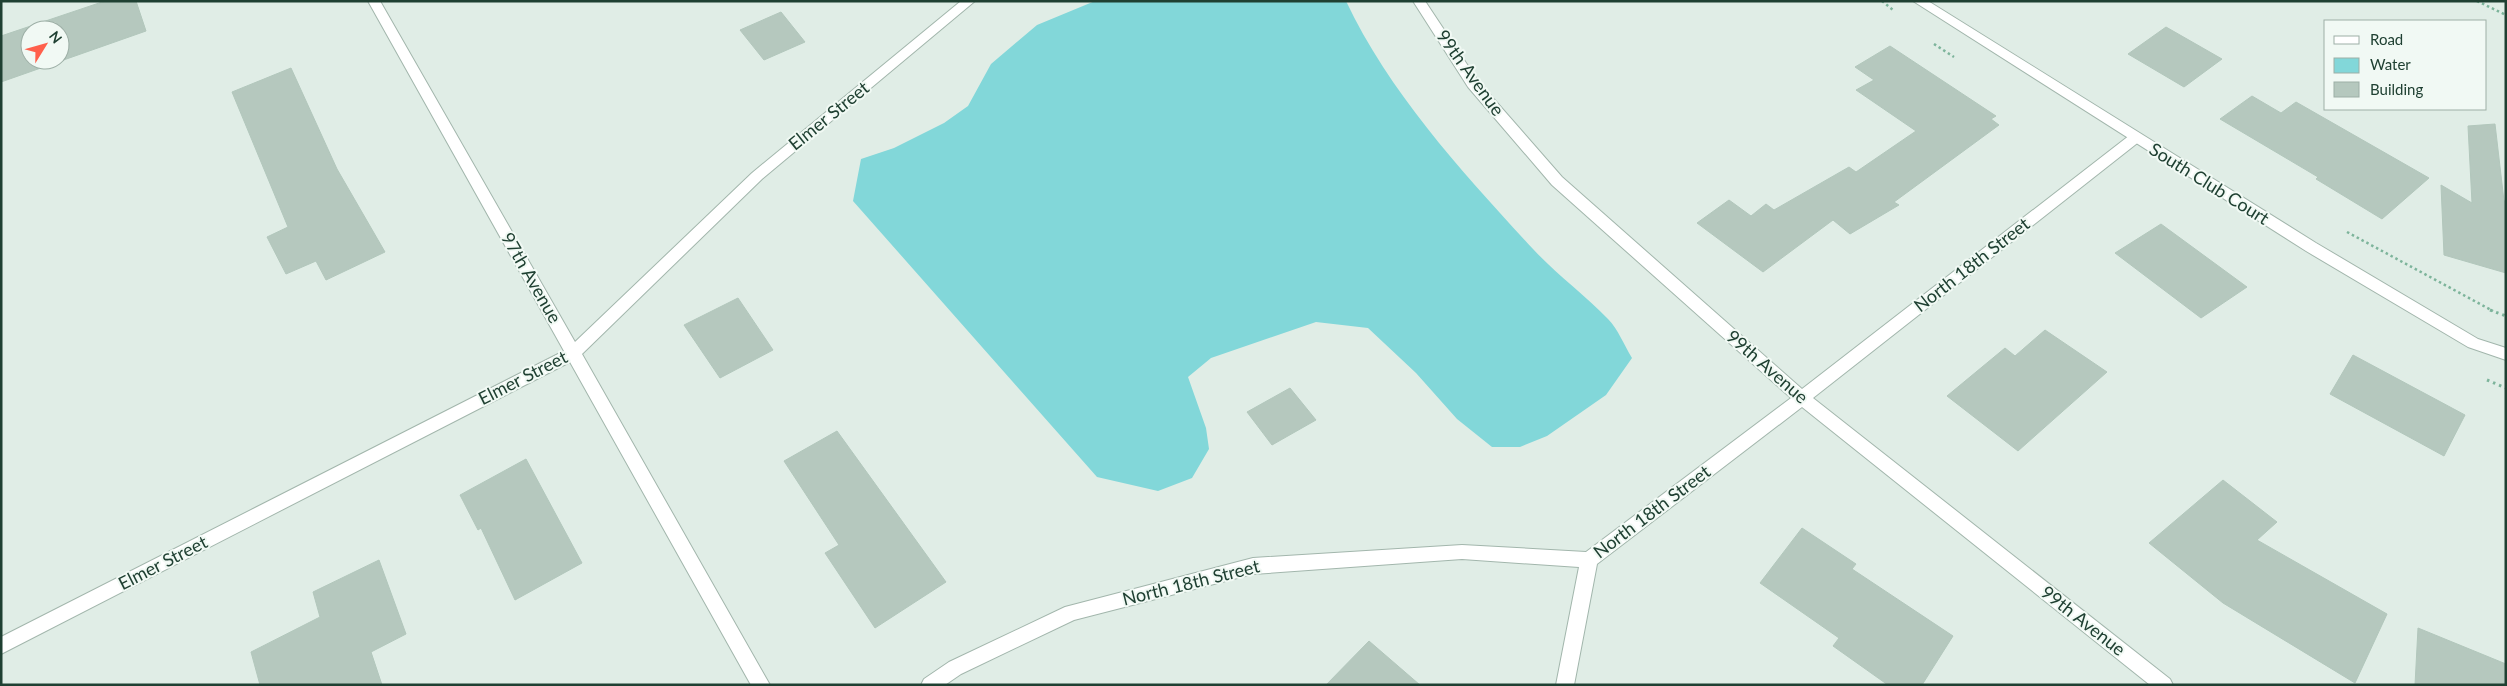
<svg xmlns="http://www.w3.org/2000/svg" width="2507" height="686" viewBox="0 0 2507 686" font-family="Lato,sans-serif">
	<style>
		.water { fill: #82d7d9 }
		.building { fill: #b5c8be; stroke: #b2c7bc; fill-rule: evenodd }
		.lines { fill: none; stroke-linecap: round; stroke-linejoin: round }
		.minor-casing { stroke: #a2b6ac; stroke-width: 2 }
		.tertiary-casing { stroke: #a2b6ac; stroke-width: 2 }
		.path-far1 { stroke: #7db49b; stroke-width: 2.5; stroke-dasharray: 2.5 3; stroke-linecap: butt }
		.path { stroke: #7db49b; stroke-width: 3; stroke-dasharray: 2.5 4; stroke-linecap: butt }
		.minor { fill: #fff; fill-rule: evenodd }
		.tertiary { fill: #fff; fill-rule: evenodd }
		.labels { text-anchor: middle; stroke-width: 4; stroke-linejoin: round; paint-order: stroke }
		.street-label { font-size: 18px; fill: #1f4032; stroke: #f1f9f4 }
	</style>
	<rect width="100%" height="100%" fill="#e0ede6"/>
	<path class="water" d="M1095,1h251c44,93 118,173 187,248 23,25 51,45 75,70 10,10 16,26 24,39l-26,37 -59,41 -27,11h-28l-35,-28 -41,-46 -48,-45 -52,-6 -105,36 -23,19 18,51 3,21 -17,29 -34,13 -61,-14 -244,-276 8,-42 33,-11 50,-25 24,-17 23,-42 46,-39z"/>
	<path class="building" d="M105,1h31l10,30 -145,51v-46zM30,30h30v30h-30z
		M781,12l24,30 -41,18 -24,-30z
		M2166,27l56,32 -38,28 -56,-33z
		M1890,46l106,70 -5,3 8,6 -105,77 5,3 -49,29 -17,-14 -70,52 -66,-49 32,-23 22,16 15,-12 8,6 75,-43 7,5 60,-41 -60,-41 18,-10 -19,-13z
		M291,68l46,101 48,83 -59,28 -10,-19 -30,13 -19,-37 21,-10 -56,-135z
		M2252,96l29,17 15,-11 133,76 -47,41 -66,-40 2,-2 -98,-58z
		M2495,124l9,77h2v72l-62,-18 -3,-70 31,18 -4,-77z
		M2161,224l86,63 -46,31 -86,-65z
		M738,298l35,52 -53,28 -36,-53z
		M2045,330l62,42 -89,79 -71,-55 58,-48 10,8z
		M2353,355l112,60 -21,41 -114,-62z
		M1290,388l26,32 -44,25 -25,-33z
		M837,431l109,151 -71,46 -50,-75 14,-8 -55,-84z
		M526,459l56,104 -67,37 -34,-72 -3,2 -18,-35z
		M2223,480l54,42 -20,18 130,74 -32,69 -132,-80 -74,-60z
		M1802,528l54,36 -4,5 101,67 -31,49h-34l-55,-39 6,-8 -79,-55z
		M379,560l27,74 -35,18 11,33h-122l-9,-33 69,-35 -7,-25z
		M2418,628l88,36v21h-91z
		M1369,641l51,44h-94z"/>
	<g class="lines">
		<defs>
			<path id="minor" d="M368,1h12l195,341 177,-169 209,-172h14l-213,178 -180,175 188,331h-19l-181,-323 -569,292v-17l563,-286z
				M1413,1h12l53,80 84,96 240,212 328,-254h10l2,3 -2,3 -327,257 357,281 3,6h-23l-348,-278 -205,157 -23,121h-18l23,-118 -117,-8 -209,15 -179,46 -113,54 -16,11h-24l3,-6 25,-17 116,-55 188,-49 209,-13 124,7 205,-154 -239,-213 -84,-98z"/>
			<path id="tertiary" d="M1913,1h15l388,242 162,96 28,9v12l-38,-13 -162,-96z"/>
		</defs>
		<use href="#minor" class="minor-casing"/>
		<use href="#tertiary" class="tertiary-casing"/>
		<path class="path-far1" d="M1882,1l11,9
			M2477,1l29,14
			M1934,44l20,13
			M2347,232l146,79"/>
		<path class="path" d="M2490,310l16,6
			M2487,380l19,8"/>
		<use href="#minor" class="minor"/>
		<use href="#tertiary" class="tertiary"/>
	</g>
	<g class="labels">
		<g class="street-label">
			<text transform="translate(1470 73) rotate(54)" y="6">99th Avenue</text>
			<text transform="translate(829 116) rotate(-39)" y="6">Elmer Street</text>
			<text transform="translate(2209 184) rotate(32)" y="6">South Club Court</text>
			<text transform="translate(1972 265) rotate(-38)" y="6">North 18th Street</text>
			<text transform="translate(531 278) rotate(60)" y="6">97th Avenue</text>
			<text transform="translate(1767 367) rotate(41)" y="6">99th Avenue</text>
			<text transform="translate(523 378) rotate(-27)" y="6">Elmer Street</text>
			<text transform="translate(1652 512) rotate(-37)" y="6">North 18th Street</text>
			<text transform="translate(163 563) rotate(-27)" y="6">Elmer Street</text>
			<text transform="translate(1191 583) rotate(-14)" y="6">North 18th Street</text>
			<text transform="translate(2083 621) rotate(38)" y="6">99th Avenue</text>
		</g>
	</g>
	<rect width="2507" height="686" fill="none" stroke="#1f4032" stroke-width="5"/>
	<rect x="2324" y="20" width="162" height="90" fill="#f1f9f4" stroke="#9dafa6"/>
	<rect x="2334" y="36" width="25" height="8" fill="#ffffff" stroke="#9dafa6"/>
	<text x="2370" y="45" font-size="15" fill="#1f4032">Road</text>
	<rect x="2334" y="58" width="25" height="15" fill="#82d7d9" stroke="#9dafa6"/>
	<text x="2370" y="70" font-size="15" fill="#1f4032">Water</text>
	<rect x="2334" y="82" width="25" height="15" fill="#b5c8be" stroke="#9dafa6"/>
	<text x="2370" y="95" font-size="15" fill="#1f4032">Building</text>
	<g transform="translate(45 45) rotate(53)"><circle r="24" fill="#f1f9f4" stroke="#9dafa6"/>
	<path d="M0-4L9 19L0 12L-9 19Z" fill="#ff604c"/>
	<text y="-8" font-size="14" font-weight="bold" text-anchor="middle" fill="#1f4032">N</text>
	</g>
</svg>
